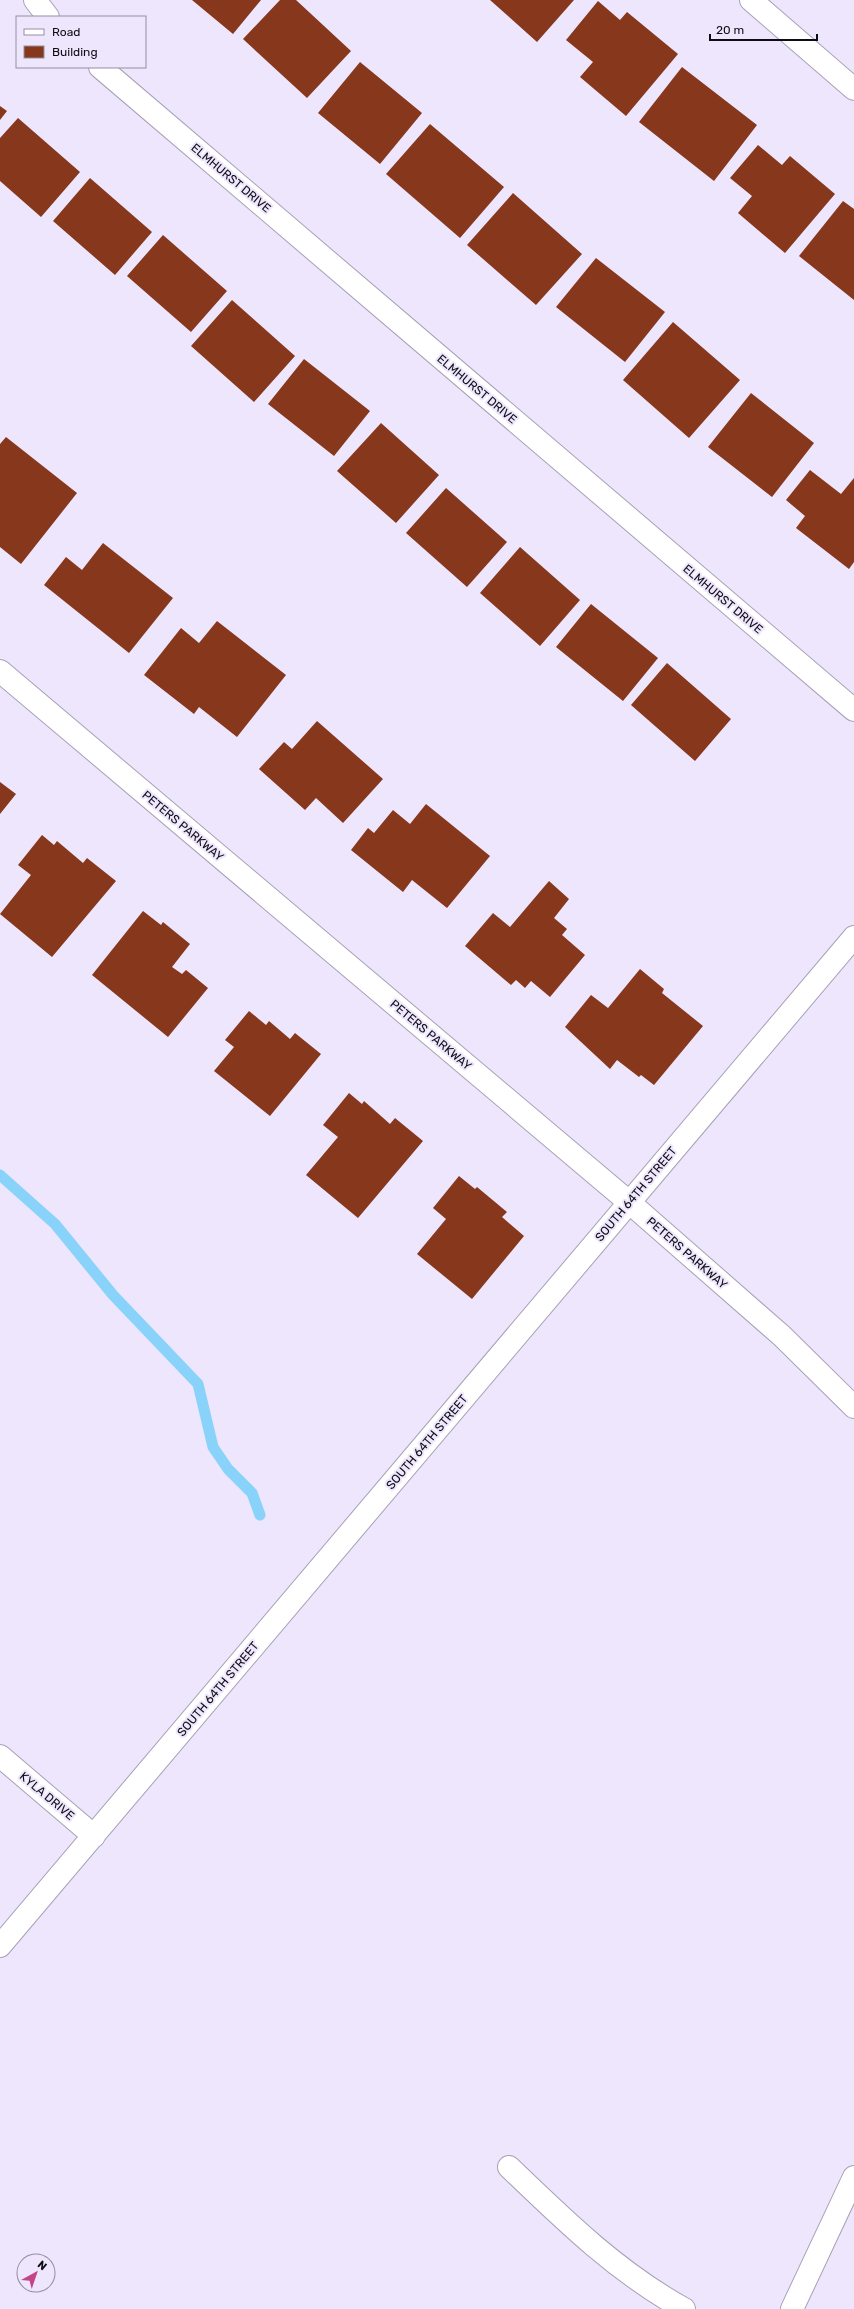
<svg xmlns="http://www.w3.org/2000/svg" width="854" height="2309" viewBox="0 0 854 2309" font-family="Rubik,sans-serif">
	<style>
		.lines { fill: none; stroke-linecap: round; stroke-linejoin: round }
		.stream { stroke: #89d2fa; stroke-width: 11 }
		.building { fill: #86371c }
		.street-casing { stroke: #a8a1b5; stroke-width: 24 }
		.street { stroke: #fff; stroke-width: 22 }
		.labels { text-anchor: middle; stroke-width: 4; stroke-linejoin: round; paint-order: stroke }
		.street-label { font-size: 12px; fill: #0e0c13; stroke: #ede6fc }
	</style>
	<rect width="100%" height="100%" fill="#ede6fc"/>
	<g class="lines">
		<path class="stream" d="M0,1175l55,49 58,71 85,89 15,63 15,22 24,24 8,22"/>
	</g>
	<path class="building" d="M192,0h69l-28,34z
		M280,0h16l55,51 -44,47 -64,-59z
		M490,0h84l-37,42z
		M598,1l22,19 7,-8 51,42 -52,62 -46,-39 13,-15 -27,-22z
		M360,62l62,51 -42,51 -62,-51z
		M682,67l75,58 -43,56 -75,-59z
		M0,106l7,5 -7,9z
		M18,118l62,54 -39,45 -41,-36v-43z
		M430,124l74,63 -44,51 -74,-64z
		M758,145l24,20 8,-9 45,38 -50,59 -47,-40 14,-17 -22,-18z
		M90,178l62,54 -37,43 -62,-54z
		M513,193l69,61 -46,51 -69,-60z
		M843,201l11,8v91l-55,-44z
		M163,235l64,56 -36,41 -64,-56z
		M596,258l69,54 -40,50 -69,-55z
		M232,300l63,56 -41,46 -63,-56z
		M673,322l67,58 -51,58 -66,-58z
		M304,359l66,52 -36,45 -66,-52z
		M751,393l63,50 -42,54 -64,-50z
		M381,423l58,52 -43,48 -59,-52z
		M6,437l71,56 -56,71 -21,-17v-103z
		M810,470l31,24 13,-16v84l-5,7 -53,-41 9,-12 -19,-16z
		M446,488l61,54 -40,45 -61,-54z
		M103,543l70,55 -44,55 -85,-68 22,-28 16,13z
		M520,547l60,53 -40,46 -60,-53z
		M591,604l67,54 -35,43 -67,-54z
		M217,621l69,54 -49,62 -38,-30 -5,7 -50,-39 37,-47 18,15z
		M667,663l64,56 -36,42 -64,-56z
		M317,721l66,58 -40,44 -27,-25 -11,12 -46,-41 25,-27 8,7z
		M0,782l16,12 -16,20z
		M426,804l64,52 -43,52 -35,-28 -9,12 -52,-42 17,-22 6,5 19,-23 17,14z
		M42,835l12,10 3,-4 26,22 4,-5 29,23 -64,76 -52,-43 31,-39 -13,-10z
		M549,881l20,18 -15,19 13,11 -5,6 23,20 -35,42 -19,-16 -6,7 -9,-8 -5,5 -46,-39 28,-33 17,14z
		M143,911l18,14 2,-3 27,22 -18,23 10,7 4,-4 22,18 -40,49 -76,-62z
		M640,969l24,20 -2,4 41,33 -49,59 -13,-10 -2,2 -22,-17 -7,9 -45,-42 26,-32 17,13z
		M249,1011l17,14 3,-4 21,18 5,-6 26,21 -51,62 -56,-45 20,-24 -9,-7z
		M349,1093l13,11 2,-3 26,23 5,-6 28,23 -65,77 -52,-43 32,-38 -15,-12z
		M459,1176l16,13 2,-2 30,25 -5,5 22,19 -52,63 -55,-45 29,-35 -13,-11z"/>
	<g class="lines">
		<defs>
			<path id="street" d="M35,0l13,17
				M751,0l103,89
				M100,67l754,643
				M0,671l630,532 152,133 72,71
				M0,1756l94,80
				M0,1946l854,-1009
				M509,2167c55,53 108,105 175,142
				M792,2309l62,-132"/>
		</defs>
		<use href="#street" class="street-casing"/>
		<use href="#street" class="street"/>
	</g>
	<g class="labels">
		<g class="street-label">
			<text transform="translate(231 178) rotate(40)" y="4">ELMHURST DRIVE</text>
			<text transform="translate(477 389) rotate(40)" y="4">ELMHURST DRIVE</text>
			<text transform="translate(723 599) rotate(40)" y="4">ELMHURST DRIVE</text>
			<text transform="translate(183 826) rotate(40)" y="4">PETERS PARKWAY</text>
			<text transform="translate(431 1035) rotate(40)" y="4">PETERS PARKWAY</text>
			<text transform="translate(636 1194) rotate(-50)" y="4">SOUTH 64TH STREET</text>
			<text transform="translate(687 1253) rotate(41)" y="4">PETERS PARKWAY</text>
			<text transform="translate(427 1442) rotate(-50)" y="4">SOUTH 64TH STREET</text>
			<text transform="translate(218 1689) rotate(-50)" y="4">SOUTH 64TH STREET</text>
			<text transform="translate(47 1796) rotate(40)" y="4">KYLA DRIVE</text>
		</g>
	</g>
	<rect x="16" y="16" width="130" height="52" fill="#ede6fc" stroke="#948f9f"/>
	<rect x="24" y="29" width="20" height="6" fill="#ffffff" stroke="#948f9f"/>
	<text x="52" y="36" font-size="12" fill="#0e0c13">Road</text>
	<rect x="24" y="46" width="20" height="12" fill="#86371c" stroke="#948f9f"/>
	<text x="52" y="56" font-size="12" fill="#0e0c13">Building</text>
	<g transform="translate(36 2273) rotate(40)"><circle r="19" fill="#ede6fc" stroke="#948f9f"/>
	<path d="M0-3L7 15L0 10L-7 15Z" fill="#c6438a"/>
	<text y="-6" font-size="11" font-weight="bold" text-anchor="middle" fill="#0e0c13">N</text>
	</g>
	<path d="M710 34v6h107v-6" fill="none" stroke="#0e0c13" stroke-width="2"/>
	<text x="716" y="34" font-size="12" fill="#0e0c13" stroke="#ede6fc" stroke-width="3" paint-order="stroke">20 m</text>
</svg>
